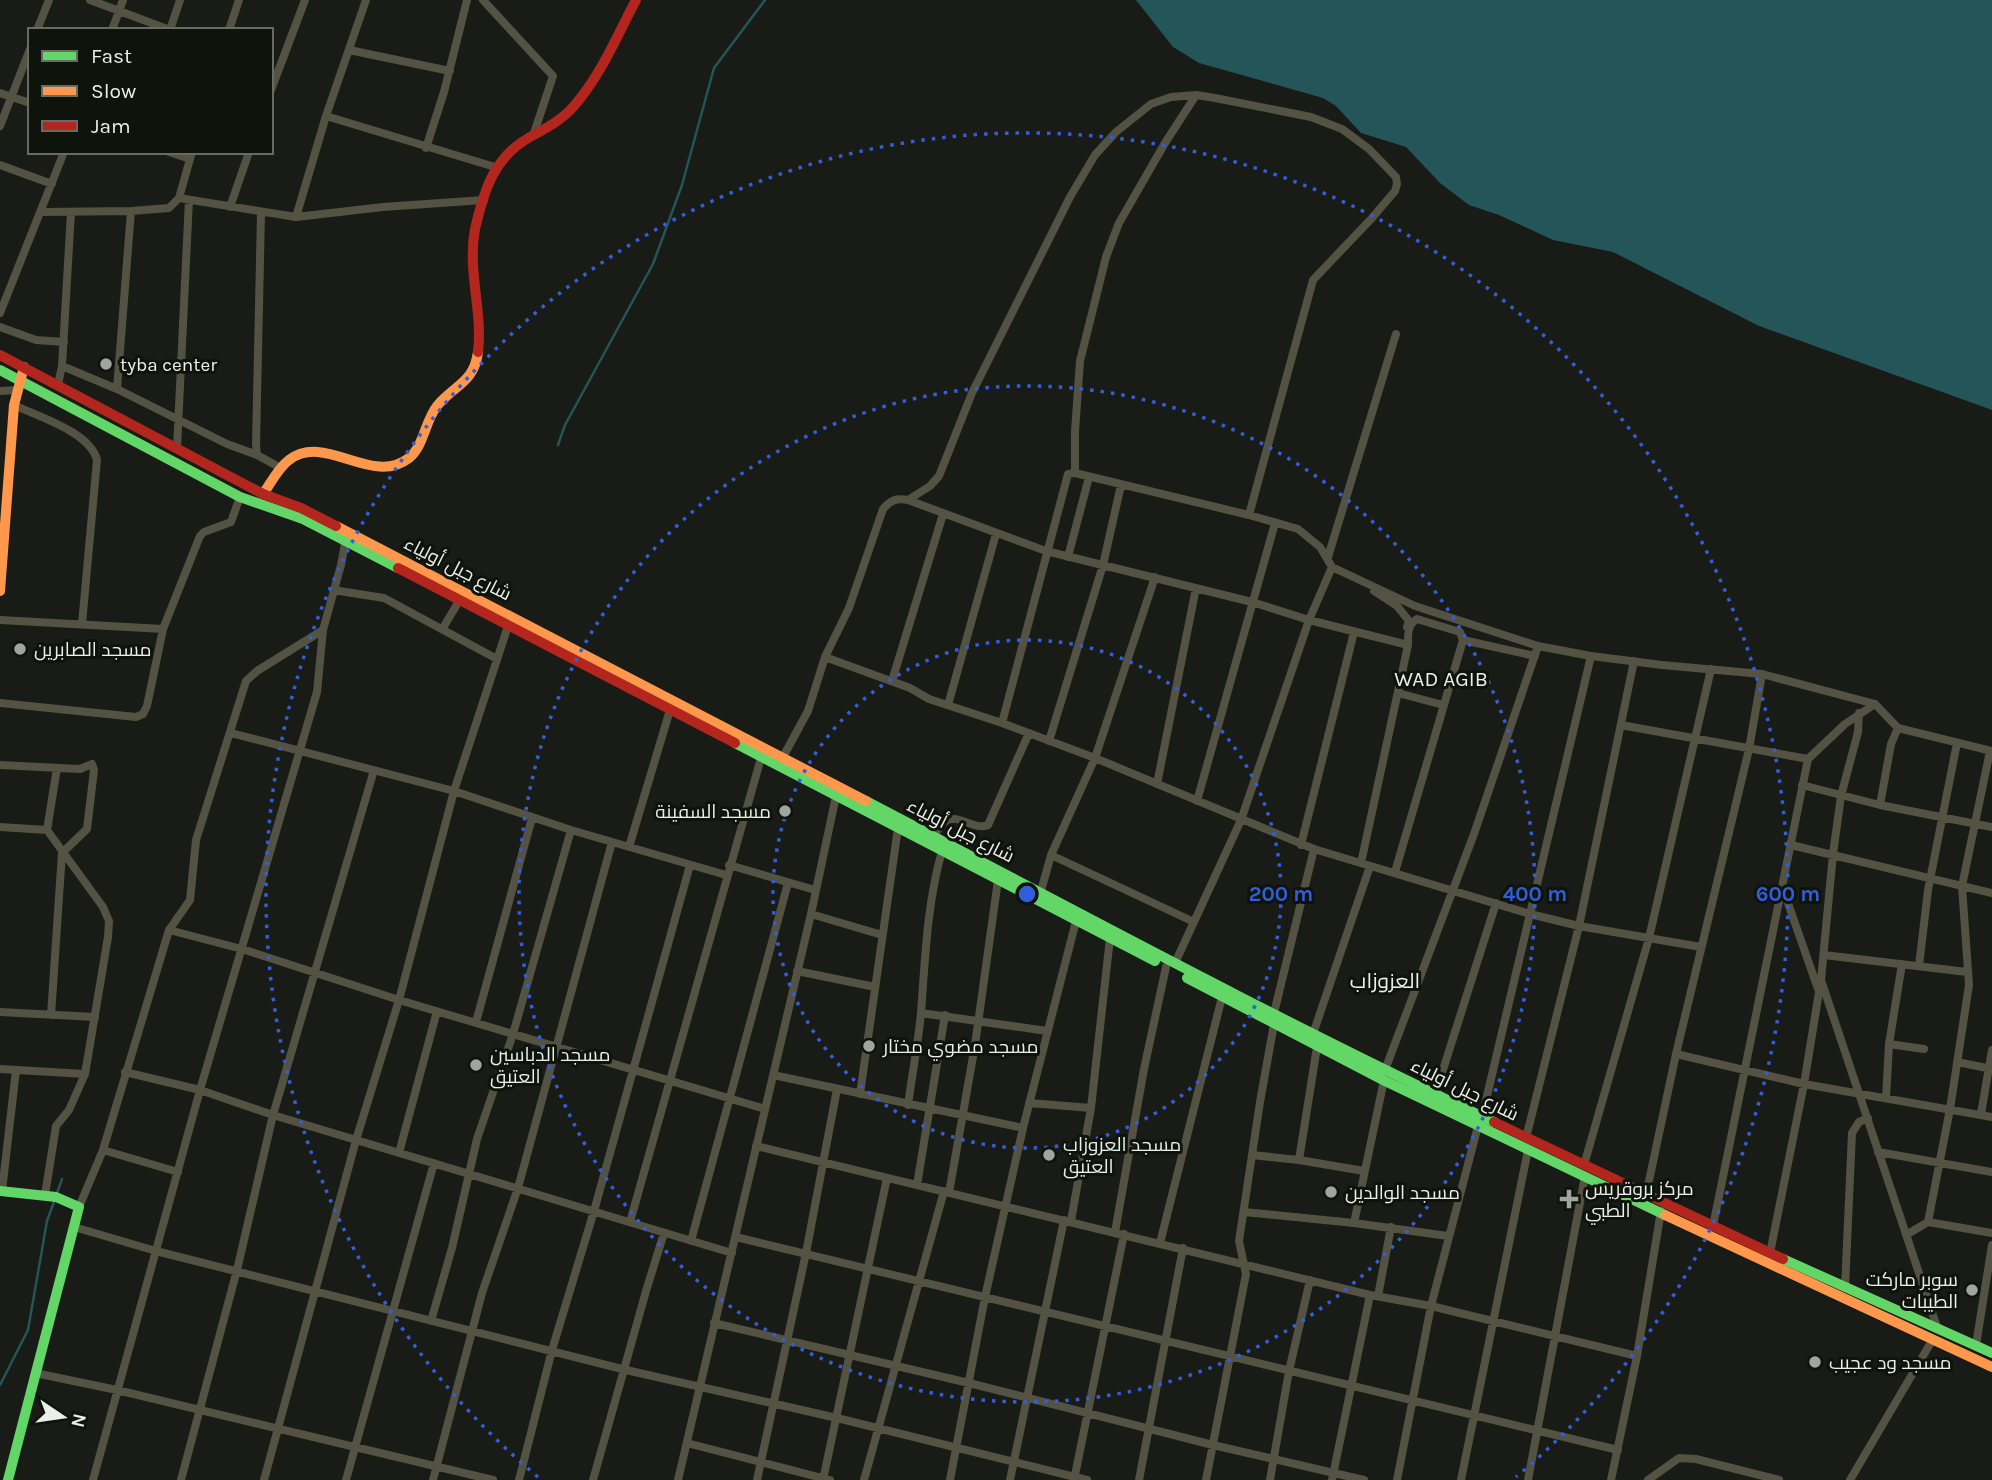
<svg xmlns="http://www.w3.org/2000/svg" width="1992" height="1480" viewBox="0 0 1992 1480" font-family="Karla,Cairo,sans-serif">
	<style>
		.water { fill: #245559 }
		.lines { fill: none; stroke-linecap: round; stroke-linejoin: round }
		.stream { stroke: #245559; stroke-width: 2.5 }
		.street { stroke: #535243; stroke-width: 8 }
		.fast { stroke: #63d668; stroke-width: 10 }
		.slow { stroke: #ff974d; stroke-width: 10 }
		.jam { stroke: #b3261e; stroke-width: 10 }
		.ring { fill: none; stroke: #325eda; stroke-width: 3.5; stroke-dasharray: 3.5 7 }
		.poi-dot { fill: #a1a59f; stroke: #0e130c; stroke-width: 2.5 }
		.labels { text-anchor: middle; stroke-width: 6; stroke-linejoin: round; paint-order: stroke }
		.poi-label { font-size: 19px; fill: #ebefe9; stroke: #0e130c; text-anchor: start }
		.street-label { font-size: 19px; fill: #ebefe9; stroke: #0e130c }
		.neighbourhood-label { font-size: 21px; fill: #ebefe9; stroke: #0e130c }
		.centre { fill: #325eda; stroke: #0e130c; stroke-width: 3.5 }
		.ring-label { font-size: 21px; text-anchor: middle; font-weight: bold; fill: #325eda; stroke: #0e130c; stroke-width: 6; stroke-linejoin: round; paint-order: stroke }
	</style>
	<rect width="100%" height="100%" fill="#181b16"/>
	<path class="water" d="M1136,0h856v410l-233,-84 -146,-74 -60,-12 -54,-25 -30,-10 -29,-22 -34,-36 -45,-14 -25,-27 -13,-8 -124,-35 -26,-16z"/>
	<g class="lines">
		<path class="stream" d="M558,445l7,-20 88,-161 29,-79 32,-117 51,-68
			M57,1193l5,-14
			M0,1385l28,-55 19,-109 8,-22"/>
		<path class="street" d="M90,0l80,30
			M483,0l70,76 -20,60
			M37,30l12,-30
			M112,30l11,-30
			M170,30l10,-30
			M229,30l10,-30
			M349,50l101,21
			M271,90l34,-90
			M0,93l30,10
			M326,116l169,51
			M0,126l30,-77
			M426,148l18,-56 23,-92
			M169,152l21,7
			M0,165l52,19
			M179,198l117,19 87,-10 101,-7
			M230,207l19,-55
			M41,212l90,-1 38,-3 10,-10 13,-46
			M261,213l-5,232 1,10 24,13
			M296,217l30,-101 40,-116
			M0,313l64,-161
			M0,327l36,13 28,2
			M62,366l55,23 110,55 30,11
			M58,385l4,-19 9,-154
			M117,389l14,-178
			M0,391l17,-1
			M14,405c25,12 76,27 83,55l-15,164
			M177,448l12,-248
			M1075,473v-42l5,-70 26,-104 13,-34 46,-80 31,-48
			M908,500l22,-14 9,-10 33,-83 98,-196 25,-42 21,-23 35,-28 20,-7 25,-2 19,3 96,19 31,12 27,20 27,28 1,7 -2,7 -23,27 -59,62 -64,235
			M1068,557l21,-80
			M1328,557l68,-223
			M333,590l51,8 113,61
			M1374,591l23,15 12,15 -2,6
			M0,620l163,9 37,-93 4,-4 27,-10 9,-25
			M443,628l16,-27
			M825,657l85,31 19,11 73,24 93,35 219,91 216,65 49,12 122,21
			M892,681l51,-167
			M1398,693l45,12
			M0,703l136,14 7,-3 4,-8 16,-77
			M948,705l48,-171
			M1002,723l66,-249 7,-1 174,42 49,14 22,18 12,20
			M1621,725l187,34
			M231,733l223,58 117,39 155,45
			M1049,741l54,-176 18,-80
			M783,757l25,-46 17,-54 24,-49 34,-99c8,-9 13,-11 25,-9l138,51 206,51 57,18 99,25
			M0,765l80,4 12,-5 2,6 -7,59 -25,24 -11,162
			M1157,784l39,-196
			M1802,785l78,20 112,22
			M1197,801l78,-278
			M1880,805l11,-61 7,-16
			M0,827l47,3 56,77 6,14 -1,16 -23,137 -16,36 -13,16 -11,69
			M47,830l10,-62
			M934,835c3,-4 8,-11 12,-14 12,-8 28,10 42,4l41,-92
			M1301,845l53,-213
			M1791,845l201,48
			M629,847l41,-137
			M1051,855l143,67
			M1361,863l47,-218c0,-11 -1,-20 9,-26l43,13 3,8 72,16
			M729,865l86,25
			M1395,872l68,-232
			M1782,886l36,103
			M1041,891l10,-36 44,-97 60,-181
			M811,914l71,21
			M169,930l73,19 157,51 366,109
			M1824,955l143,17
			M1175,963l66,-143 68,-200 23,-53 83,39 123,40 53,10 71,9 100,9 113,30 23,24 94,23
			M1919,966l9,-76 29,-147
			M797,971l78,16
			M1822,983l115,344
			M0,1012l95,5
			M921,1013l126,18
			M1274,1013l40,-164
			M476,1022l56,-204
			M1313,1034l57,-168
			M1889,1044l35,5
			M1676,1054l128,30 188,33
			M1957,1062l35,7
			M0,1069l85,5
			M1385,1070l89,-236 64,-188
			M125,1072l75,18 73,25 459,138
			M773,1075l250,53
			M860,1094l38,-266
			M1435,1095l61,-192
			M1886,1098l3,-54 13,-80
			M1029,1103l62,5
			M908,1105c4,-30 10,-61 13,-92 4,-53 6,-110 21,-162
			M1981,1114l11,-64
			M1482,1117l109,-461
			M1526,1138l53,-212 55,-265
			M756,1146l614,149 61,11 206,50
			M103,1150l75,22
			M1878,1152l114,20
			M399,1153l38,-142
			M1252,1155l47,5 65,11
			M1299,1160l18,-113
			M1584,1165l65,-227 62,-269
			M917,1185l28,-170
			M2,1191l14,-121
			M949,1193l26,-148 23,-165
			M1646,1195l30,-141 73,-305 13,-75
			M79,1207l24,-57 66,-220 21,-30 6,-60 50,-159 11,-10 66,-41
			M1244,1212l110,11 94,13
			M1071,1221l20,-113 19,-170
			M630,1222l131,-464
			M1928,1222l22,-113 19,-124 -7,-99 28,-135
			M1354,1223l30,-143
			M1713,1226l95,-467 37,-35 30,-20
			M74,1227l82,24 470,119 211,48 250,62
			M1115,1232l29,-163 22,-102
			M1906,1235l22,-13 64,11
			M736,1237l882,213
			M691,1241l97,-358
			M1160,1243l62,-246
			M1770,1253l34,-169 17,-104 12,-126 8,-58 17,-64 1,-19
			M1845,1288l7,-155 7,-11 9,-4
			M1378,1296l13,-69
			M431,1321l21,-73 25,-109 36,-105 58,-204
			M714,1323l255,60 244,62 151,35
			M1976,1345l16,-100
			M35,1373l82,17 376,90
			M687,1443l143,37
			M93,1480l107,-390 117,-398 6,-62 18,-65 5,-27
			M181,1480l56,-210 36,-155 101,-345
			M264,1480l92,-340 43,-140 55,-209 54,-165
			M346,1480l88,-317
			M433,1480l49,-187 36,-105 94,-346
			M519,1480l33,-130 42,-139 96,-346
			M593,1480l53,-189 18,-58
			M678,1480l133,-566 25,-118
			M757,1480l49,-227 31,-164
			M823,1480l64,-302
			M864,1480l80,-289
			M950,1480l35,-183 38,-169 53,-207
			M1010,1480l54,-260
			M1074,1480l50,-246
			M1139,1480l44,-232
			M1206,1480l40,-206 -7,-33 21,-139 14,-78
			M1270,1480l19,-109 21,-91
			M1332,1480l38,-185
			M1397,1480l34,-174 47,-180
			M1461,1480l67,-330
			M1528,1480l57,-304
			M1611,1480l26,-124 24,-145
			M1648,1480l31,-22 17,1 83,21
			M1850,1480l83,-141"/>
		<path class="fast" d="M0,370l240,127 63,22 95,49
			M735,743l420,218
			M866,801c208,109 415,221 628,321
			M1187,978l198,103 280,134
			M0,1191l56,6 23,10 -71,273
			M1783,1259l209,94"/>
		<path class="slow" d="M263,494c8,-11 15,-26 26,-34 36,-28 83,27 120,-2 15,-12 16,-37 28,-52 17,-21 37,-23 41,-54
			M336,526l530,275
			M0,591l14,-186 10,-38
			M1665,1215l327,152"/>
		<path class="jam" d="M478,352c5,-41 -11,-81 -3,-123 9,-39 19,-72 55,-92 16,-9 32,-17 44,-31 27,-31 43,-70 62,-106
			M0,355l263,139 38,14 35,18
			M398,568l337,175
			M1494,1122l289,137"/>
	</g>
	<g class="ring">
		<circle cx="1027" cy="894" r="254"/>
		<circle cx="1027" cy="894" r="508"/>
		<path d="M538 1477A761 761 0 1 1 1516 1477"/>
	</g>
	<g class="poi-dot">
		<circle cx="106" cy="364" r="7"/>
		<circle cx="20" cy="649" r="7"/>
		<circle cx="785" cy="811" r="7"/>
		<circle cx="869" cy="1046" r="7"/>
		<circle cx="476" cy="1065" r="7"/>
		<circle cx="1049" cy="1155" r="7"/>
		<circle cx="1331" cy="1192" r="7"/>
		<path d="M1565.5 1188.5h7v7h7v7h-7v7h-7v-7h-7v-7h7z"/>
		<circle cx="1972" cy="1290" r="7"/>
		<circle cx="1815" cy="1362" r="7"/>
	</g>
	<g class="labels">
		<g class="poi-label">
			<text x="120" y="371">tyba center</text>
			<text x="34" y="656">مسجد الصابرين</text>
			<text x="771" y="818" text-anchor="end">مسجد السفينة</text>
			<text x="883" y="1053">مسجد مضوي مختار</text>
			<text x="490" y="1061">مسجد الدباسين<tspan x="490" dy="22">العتيق</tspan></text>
			<text x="1063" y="1151">مسجد العزوزاب<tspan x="1063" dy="22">العتيق</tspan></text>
			<text x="1585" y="1195">مركز بروقريس<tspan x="1585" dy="22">الطبي</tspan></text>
			<text x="1345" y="1199">مسجد الوالدين</text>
			<text x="1958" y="1286" text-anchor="end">سوبر ماركت<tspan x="1958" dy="22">الطيبات</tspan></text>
			<text x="1829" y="1369">مسجد ود عجيب</text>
		</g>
		<g class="street-label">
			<text transform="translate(458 568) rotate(27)" y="7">شارع جبل أولياء</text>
			<text transform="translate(961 830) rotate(27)" y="7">شارع جبل أولياء</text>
			<text transform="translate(1465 1089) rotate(26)" y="7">شارع جبل أولياء</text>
		</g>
		<g class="neighbourhood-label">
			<text x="1441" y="686">WAD AGIB</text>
			<text x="1385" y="988">العزوزاب</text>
		</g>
	</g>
	<circle cx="1027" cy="894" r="10" class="centre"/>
	<g class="ring-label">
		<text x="1281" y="901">200 m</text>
		<text x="1535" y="901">400 m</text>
		<text x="1788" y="901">600 m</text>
	</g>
	<rect x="28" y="28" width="245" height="126" fill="#0e130c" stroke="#666b64" stroke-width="2"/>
	<rect x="42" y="51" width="35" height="10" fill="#63d668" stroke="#666b64" stroke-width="2"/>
	<text x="91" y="63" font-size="21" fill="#ebefe9">Fast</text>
	<rect x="42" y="86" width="35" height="10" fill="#ff974d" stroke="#666b64" stroke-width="2"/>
	<text x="91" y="98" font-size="21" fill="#ebefe9">Slow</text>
	<rect x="42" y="121" width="35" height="10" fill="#b3261e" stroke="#666b64" stroke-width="2"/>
	<text x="91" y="133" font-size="21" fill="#ebefe9">Jam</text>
	<g transform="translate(63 1417) rotate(103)" stroke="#0e130c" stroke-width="5" paint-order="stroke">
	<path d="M0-5L12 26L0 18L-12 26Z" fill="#ebefe9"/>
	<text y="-10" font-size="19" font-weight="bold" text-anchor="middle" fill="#ebefe9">N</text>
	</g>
</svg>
